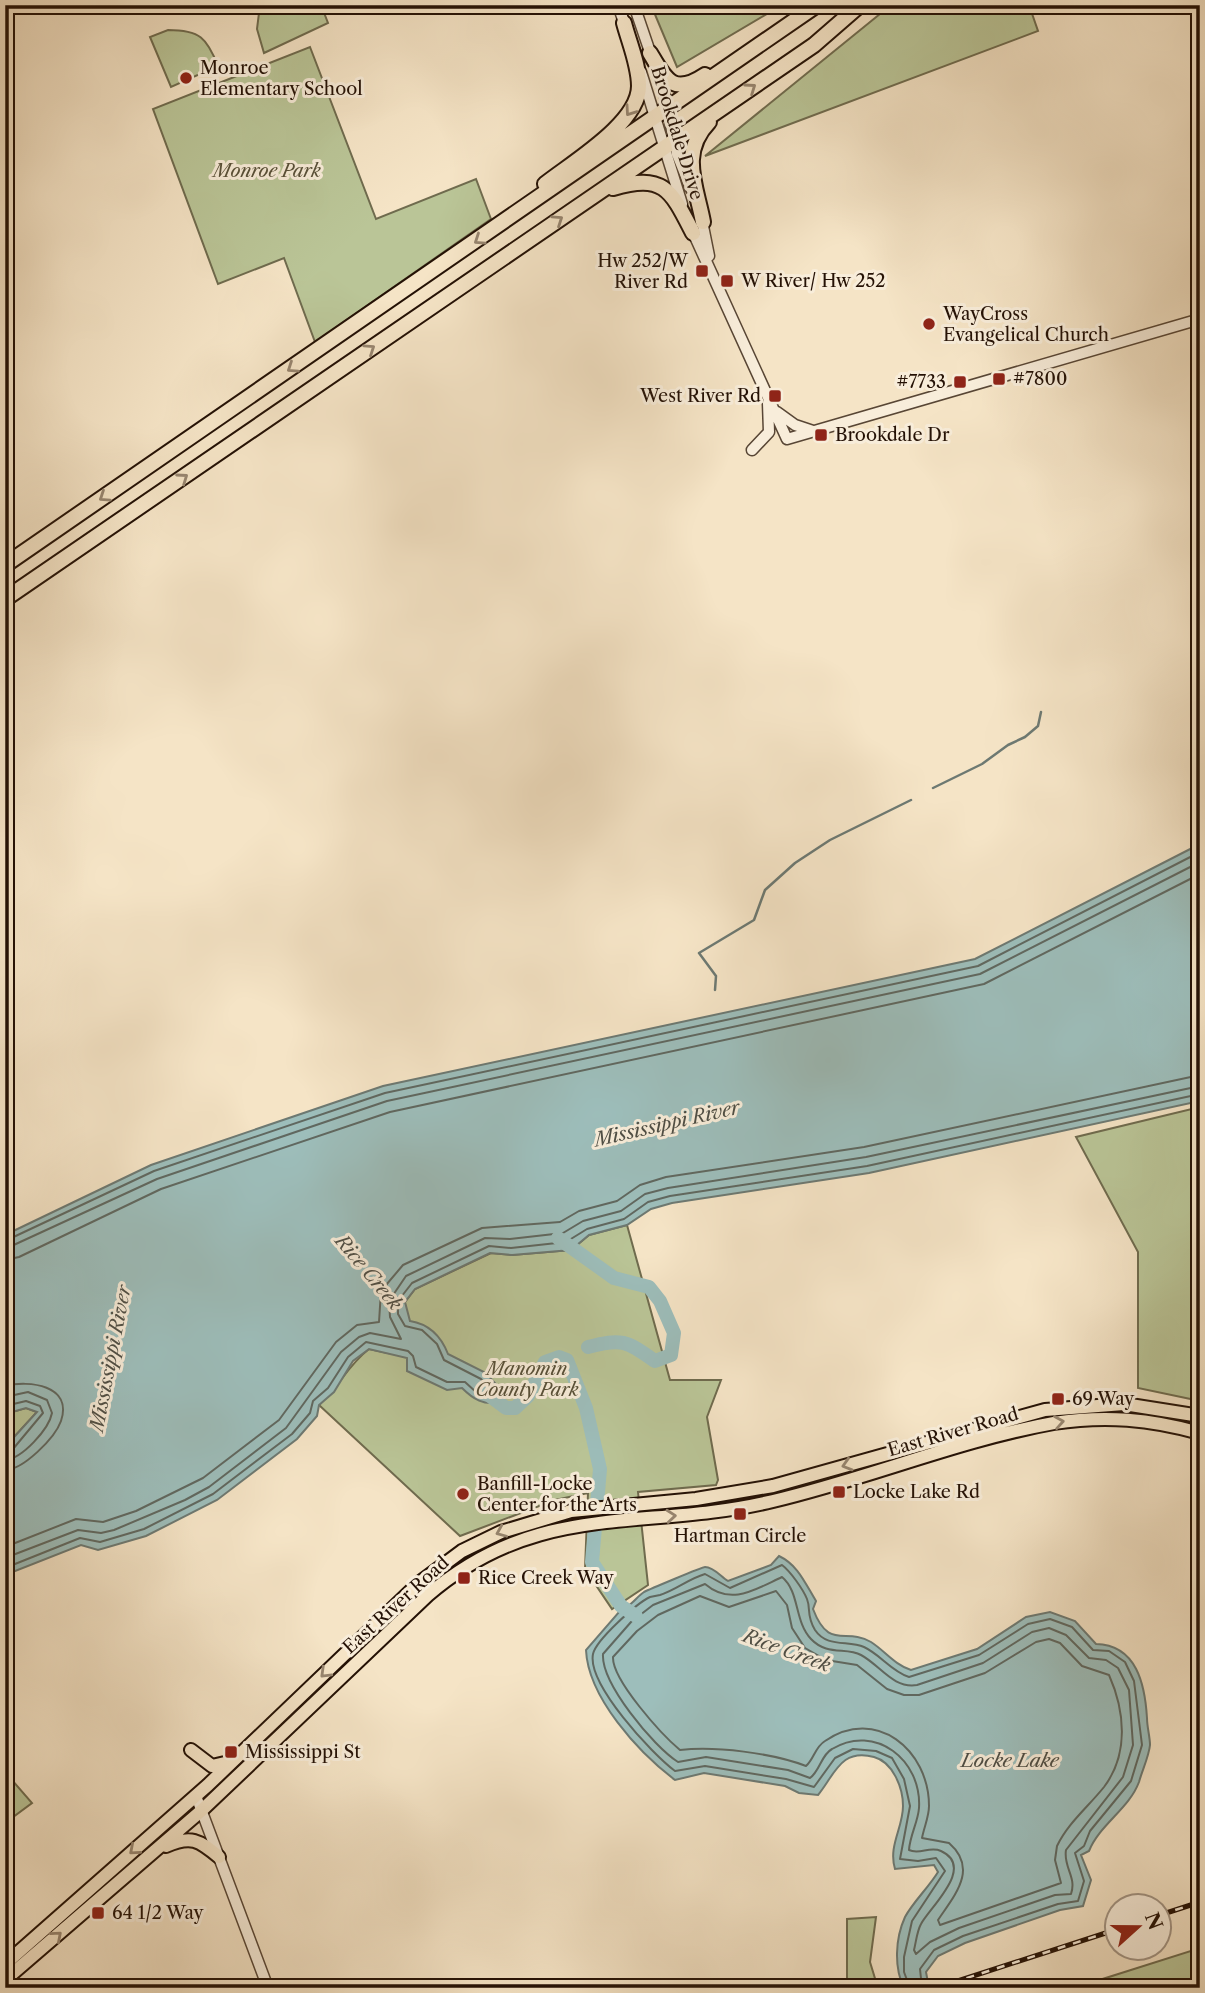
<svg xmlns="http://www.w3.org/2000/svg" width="1205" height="1993" viewBox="0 0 1205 1993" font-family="'Libre Caslon Text',serif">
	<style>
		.green { fill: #bac597; stroke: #6f6b4e; stroke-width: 2 }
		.water { fill: #9dbebb; stroke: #6d7972; stroke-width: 2 }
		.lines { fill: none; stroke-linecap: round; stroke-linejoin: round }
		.shore { stroke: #606860; stroke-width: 2 }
		.stream { stroke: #6d7972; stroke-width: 2.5 }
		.river { stroke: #9dbebb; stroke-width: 14 }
		.minor-casing { stroke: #584635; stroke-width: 13 }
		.major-casing { stroke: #241105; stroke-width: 16 }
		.highway-casing { stroke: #241105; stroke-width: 18 }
		.minor { stroke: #f8edda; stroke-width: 10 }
		.major { stroke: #f5e4c6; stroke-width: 12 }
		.highway { stroke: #f5e4c6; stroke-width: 14 }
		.rail-casing { stroke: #241105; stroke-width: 5 }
		.rail { stroke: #f8edda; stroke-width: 2.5; stroke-dasharray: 8; stroke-linecap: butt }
		.oneway { stroke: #97856f }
		.poi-dot { fill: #8f2418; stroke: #f8edda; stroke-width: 2.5 }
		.labels { text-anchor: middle; stroke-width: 6; stroke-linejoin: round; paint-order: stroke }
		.poi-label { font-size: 18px; fill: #241105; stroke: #f8edda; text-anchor: start }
		.street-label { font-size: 18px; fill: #241105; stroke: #f8edda }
		.park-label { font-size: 18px; font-style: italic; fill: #585038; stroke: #f8edda }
		.water-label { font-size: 19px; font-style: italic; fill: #4e4e45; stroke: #f8edda }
	</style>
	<rect width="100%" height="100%" fill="#f5e4c6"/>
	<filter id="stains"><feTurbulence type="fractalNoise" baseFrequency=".00286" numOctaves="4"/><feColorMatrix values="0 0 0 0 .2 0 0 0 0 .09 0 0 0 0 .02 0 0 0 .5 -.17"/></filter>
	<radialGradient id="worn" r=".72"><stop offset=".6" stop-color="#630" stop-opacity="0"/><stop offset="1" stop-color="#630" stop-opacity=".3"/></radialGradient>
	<path class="green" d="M260,5h61l7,18 -64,30 -7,-24z
		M651,5h131l-105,62z
		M891,5h138l9,26 -333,125z
		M168,30c32,0 39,8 50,36l-47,21 -21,-50z
		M310,47l66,172 100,-40 15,40 -176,123 -31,-84 -66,26 -65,-175z
		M1200,1107v294l-62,-13v-136l-62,-115z
		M627,1225l43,155h51l-14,37 11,63 -2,5 -78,7 10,93 -36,24 -27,-40 3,-76 -33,7 -95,36 -141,-131c19,-17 29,-40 50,-56l19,4 17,-41v-10l10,-13 76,-36 21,2 59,-5 18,-15z
		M26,1408l11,4 -32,35v-33z
		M5,1772l27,31 -27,20z
		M876,1917l-6,45 7,23 -30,3v-69z
		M1200,1948v40h-108l-2,-5z"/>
	<path class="water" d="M1200,844v257l-331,72 -197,30 -21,6 -24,16 -38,10 -18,15 -59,5 -22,-2 -75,36 -10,13 5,19c19,3 31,15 38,33l38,19 16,18 -2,11c-16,4 -27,-3 -38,-14l-15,2 -40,-19v-13l-38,-9 -16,12 -19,31 -15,13 -2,11 -20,23 -80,61 -71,36 -48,14 -17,-5 -76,30v-128l32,-35 -11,-4 -21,6v-179l146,-70 232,-79 592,-127z
		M779,1556c19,9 26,27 37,45l-3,8c16,42 32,18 58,33 14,9 24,23 40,28l66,-21 49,-32 24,-5 25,9 21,23c41,1 49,41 51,74 0,9 3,19 3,27 -1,11 -8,26 -11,37 -10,27 -39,42 -50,69l-8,4 10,25 -8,26 -23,4 -95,33 -27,13 -12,16 3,16h-25c-10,-20 -9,-49 1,-71 8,-15 24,-30 33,-45l-4,-7 -39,4c-7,-23 8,-41 8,-63 0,-18 -10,-44 -29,-49 -33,-9 -39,17 -56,38l-19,-2 -14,-7 -81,-13 -29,7c-37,-28 -87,-83 -89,-130l34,-39 -2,-3 7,-5 3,3c6,-4 10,-10 16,-14 4,-2 58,-25 61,-25 9,0 16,10 23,14l43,-16z"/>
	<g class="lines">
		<path class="shore" d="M5,1241l149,-70 231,-78 593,-127 222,-114
			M5,1249l152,-70 230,-78 593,-127 220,-112
			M5,1260l14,-3 142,-68 229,-77 594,-128 216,-110
			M5,1386c24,-6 68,-1 56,35 -6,17 -38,49 -56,49
			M5,1397l23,-5 19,8 5,13c-3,16 -30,46 -47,47
			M5,1406l21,-5 14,5 3,7 -30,36 -8,2
			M5,1547l71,-28 27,3 33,-11 67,-33 76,-58 57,-78 21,-17 22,-3 2,-31 22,-26 79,-37 78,-6 19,-11 38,-10 23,-16 26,-8 198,-30 336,-72
			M5,1558l73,-28 23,3 13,-3 71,-30 24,-13 77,-59 55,-76 18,-15 11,-4 31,6 -11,-22 -1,-16 17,-25 79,-38 25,1 53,-6 20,-12 38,-10 24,-17 23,-6 198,-31 334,-71
			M5,1568l75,-30 20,4 44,-13 69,-35 79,-60 18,-21 3,-12 15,-13 20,-31 18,-15 42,9 5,5 3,11 31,15h18l11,10 15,4 1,-5 -11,-12 -37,-19 -7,-16 -15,-14 -17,-4 -7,-12v-13l14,-18 77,-37 22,2 55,-6 21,-13 37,-10 24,-17 22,-6 197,-30 333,-72
			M782,1577c18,15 12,44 29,62 16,17 35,8 50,16 19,10 32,34 56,30l66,-22 49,-31 17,-4 17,7 23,23 17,2 12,8 11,22 4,55 -10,32 -57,73c-3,17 11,27 5,44l-16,1 -96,33 -29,14 -14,12 -2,-4c2,-8 3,-19 7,-26 9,-17 55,-57 20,-73 -11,-5 -22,4 -32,-1 1,-15 9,-28 10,-42 3,-48 -44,-85 -87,-59 -11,6 -12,22 -22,29l-22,-8 -82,-13 -28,5c-25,-16 -77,-79 -75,-108l28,-32 22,-17 52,-21c26,22 49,6 77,-7z
			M776,1591l11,14 5,23 13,20 21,12 31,5 30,24 17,6h15l66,-22 51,-31 13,-3 11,4 22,23 27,9c16,36 20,79 -5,112 -16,20 -36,36 -47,59l-2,14 6,23 -121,42 -2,-5c16,-24 41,-51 11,-77l-27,-5c2,-11 7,-21 7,-32 0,-56 -53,-100 -104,-65 -10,6 -11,18 -19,25 -34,-13 -90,-20 -126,-16 -18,-15 -68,-70 -67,-93l24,-26 21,-16 42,-19 29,11z
			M910,1988l-6,-16v-15l8,-36 33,-50 -9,-13 -18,3 -18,-2 10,-53 -6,-27 -12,-21 -16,-7 -23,-2 -18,9 -21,29 -28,-8 -81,-13 -30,5c-23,-17 -88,-87 -82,-117 3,-14 44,-51 57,-57 0,0 10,-2 10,-2 16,-5 28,-16 45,-21l25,14 52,-23c8,6 21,24 25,34 4,10 -1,16 8,31 12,18 33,10 49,17 17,8 27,24 45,30l70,-22 49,-31 22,-5 22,8 21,23 16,1 16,11 9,19 8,64 -11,36 -41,50 -6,15 -9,7 9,28 -6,20 -20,3 -95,32 -29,14 -14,19 2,19"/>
		<path class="stream" d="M933,788l49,-24 26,-19 17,-8 13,-11 3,-14
			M715,990l1,-14 -17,-23 55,-33 11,-30 30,-27 35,-23 81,-40"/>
		<path class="river" d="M558,1238l56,40 35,9 11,14 14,32 -3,22 -16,6c-29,-20 -32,-23 -67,-14
			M486,1393l20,15h9l13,-12 17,-34 14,-5 8,3 19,48 14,61 -8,93 29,44 15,10"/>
		<defs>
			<path id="minor" d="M618,5l8,23
				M634,5l31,91 12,58 14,35
				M641,72l41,132
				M701,216l8,40
				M691,228l96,211 413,-120
				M777,412l18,13 18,6
				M752,450l17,-18 -1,-29
				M196,1796l72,192"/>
			<path id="major" d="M191,1750l21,16 17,-4
				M166,1846c25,-11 33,-6 53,11
				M5,1964l203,-179 211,-202 43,-32 39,-19 70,-21 125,-12 77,-13 272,-76 79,-6 76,12
				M5,1980l196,-169 227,-216c112,-96 215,-63 345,-94 94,-22 186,-61 281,-78 51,-8 96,-4 146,10"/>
			<path id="highway" d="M650,53c16,27 23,43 55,22
				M545,184c28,-22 94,-61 94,-98 0,-21 -10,-44 -15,-63
				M613,188c51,-15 58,2 80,45
				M703,222c-7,-37 -24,-69 6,-100
				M5,565l812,-560
				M5,599l809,-554 46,-40"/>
		</defs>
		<use href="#minor" class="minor-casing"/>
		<use href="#major" class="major-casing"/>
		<use href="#highway" class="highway-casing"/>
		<use href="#minor" class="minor"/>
		<use href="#major" class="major"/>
		<use href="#highway" class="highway"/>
		<defs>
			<path id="rail" d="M1160,1915l40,-13
				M936,1988l182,-59"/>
		</defs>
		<use href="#rail" class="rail-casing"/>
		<use href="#rail" class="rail"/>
	</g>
	<defs><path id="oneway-chevron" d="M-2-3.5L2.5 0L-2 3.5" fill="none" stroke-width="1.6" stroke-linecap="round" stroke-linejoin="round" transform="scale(1.75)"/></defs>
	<g class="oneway">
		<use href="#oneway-chevron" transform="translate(751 88) rotate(-35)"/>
		<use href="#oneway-chevron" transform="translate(630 111) rotate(125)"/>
		<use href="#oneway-chevron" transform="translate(558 220) rotate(-34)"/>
		<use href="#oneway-chevron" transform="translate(479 240) rotate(146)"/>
		<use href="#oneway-chevron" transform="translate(370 349) rotate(-34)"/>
		<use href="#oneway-chevron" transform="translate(292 368) rotate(146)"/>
		<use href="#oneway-chevron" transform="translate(183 478) rotate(-35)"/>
		<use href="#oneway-chevron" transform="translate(104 497) rotate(146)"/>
		<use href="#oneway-chevron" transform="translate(1059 1422) rotate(-10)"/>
		<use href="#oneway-chevron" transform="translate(847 1465) rotate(163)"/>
		<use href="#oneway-chevron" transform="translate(671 1516) rotate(-5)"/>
		<use href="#oneway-chevron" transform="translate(501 1532) rotate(157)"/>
		<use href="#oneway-chevron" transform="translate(325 1673) rotate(136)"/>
		<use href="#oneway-chevron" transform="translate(134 1850) rotate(139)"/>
		<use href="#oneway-chevron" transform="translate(57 1936) rotate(-41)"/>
	</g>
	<g class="poi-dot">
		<circle cx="186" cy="78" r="7"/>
		<rect x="695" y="264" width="14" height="14" rx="3.5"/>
		<rect x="720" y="274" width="14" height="14" rx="3.5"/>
		<circle cx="929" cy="324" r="7"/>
		<rect x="992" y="372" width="14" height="14" rx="3.5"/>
		<rect x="953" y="375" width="14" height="14" rx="3.5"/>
		<rect x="768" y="389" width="14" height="14" rx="3.5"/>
		<rect x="814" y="428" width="14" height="14" rx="3.5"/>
		<rect x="1051" y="1392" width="14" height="14" rx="3.5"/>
		<rect x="832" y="1485" width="14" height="14" rx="3.5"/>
		<circle cx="463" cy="1494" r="7"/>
		<rect x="733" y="1507" width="14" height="14" rx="3.5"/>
		<rect x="457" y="1571" width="14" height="14" rx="3.5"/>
		<rect x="224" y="1745" width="14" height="14" rx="3.5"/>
		<rect x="91" y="1906" width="14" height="14" rx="3.5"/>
	</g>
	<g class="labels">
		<g class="poi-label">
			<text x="200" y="74">Monroe<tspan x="200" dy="21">Elementary School</tspan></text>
			<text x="688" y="267" text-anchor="end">Hw 252/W<tspan x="688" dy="21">River Rd</tspan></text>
			<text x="741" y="287">W River/ Hw 252</text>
			<text x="943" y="320">WayCross<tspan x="943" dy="21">Evangelical Church</tspan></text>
			<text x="1013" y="385">#7800</text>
			<text x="946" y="388" text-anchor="end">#7733</text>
			<text x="761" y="402" text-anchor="end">West River Rd</text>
			<text x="835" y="441">Brookdale Dr</text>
			<text x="1072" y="1405">69 Way</text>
			<text x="477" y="1490">Banfill-Locke<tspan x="477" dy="21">Center for the Arts</tspan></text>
			<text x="853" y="1498">Locke Lake Rd</text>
			<text x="740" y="1542" text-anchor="middle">Hartman Circle</text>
			<text x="478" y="1584">Rice Creek Way</text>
			<text x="245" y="1758">Mississippi St</text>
			<text x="112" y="1919">64 1/2 Way</text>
		</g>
		<g class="street-label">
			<text transform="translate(677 133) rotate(73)" y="6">Brookdale Drive</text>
			<text transform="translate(953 1432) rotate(-16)" y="6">East River Road</text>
			<text transform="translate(396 1605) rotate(-42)" y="6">East River Road</text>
		</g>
		<g class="park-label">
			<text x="267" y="177">Monroe Park</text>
			<text x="527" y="1375">Manomin<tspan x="527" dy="21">County Park</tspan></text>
		</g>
		<g class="water-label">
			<text transform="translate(667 1123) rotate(-13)" y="7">Mississippi River</text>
			<text transform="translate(369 1272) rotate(50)" y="7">Rice Creek</text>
			<text transform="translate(110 1358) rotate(-79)" y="7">Mississippi River</text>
			<text transform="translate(787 1650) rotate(20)" y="7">Rice Creek</text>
			<text x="1010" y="1767">Locke Lake</text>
		</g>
	</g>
	<rect width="1205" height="1993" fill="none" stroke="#f5e4c6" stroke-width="28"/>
	<rect x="7" y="7" width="1191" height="1979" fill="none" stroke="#241105" stroke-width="3.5"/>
	<rect x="14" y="14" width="1177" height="1965" fill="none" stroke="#241105" stroke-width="2"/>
	<g transform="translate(1138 1927) rotate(69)"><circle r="33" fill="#f8edda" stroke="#a39585" stroke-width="2"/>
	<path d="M0-5L12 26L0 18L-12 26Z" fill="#8f2418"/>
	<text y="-10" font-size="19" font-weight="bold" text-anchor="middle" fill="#241105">N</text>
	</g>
	<rect width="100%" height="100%" filter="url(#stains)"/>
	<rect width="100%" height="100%" fill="url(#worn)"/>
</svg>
